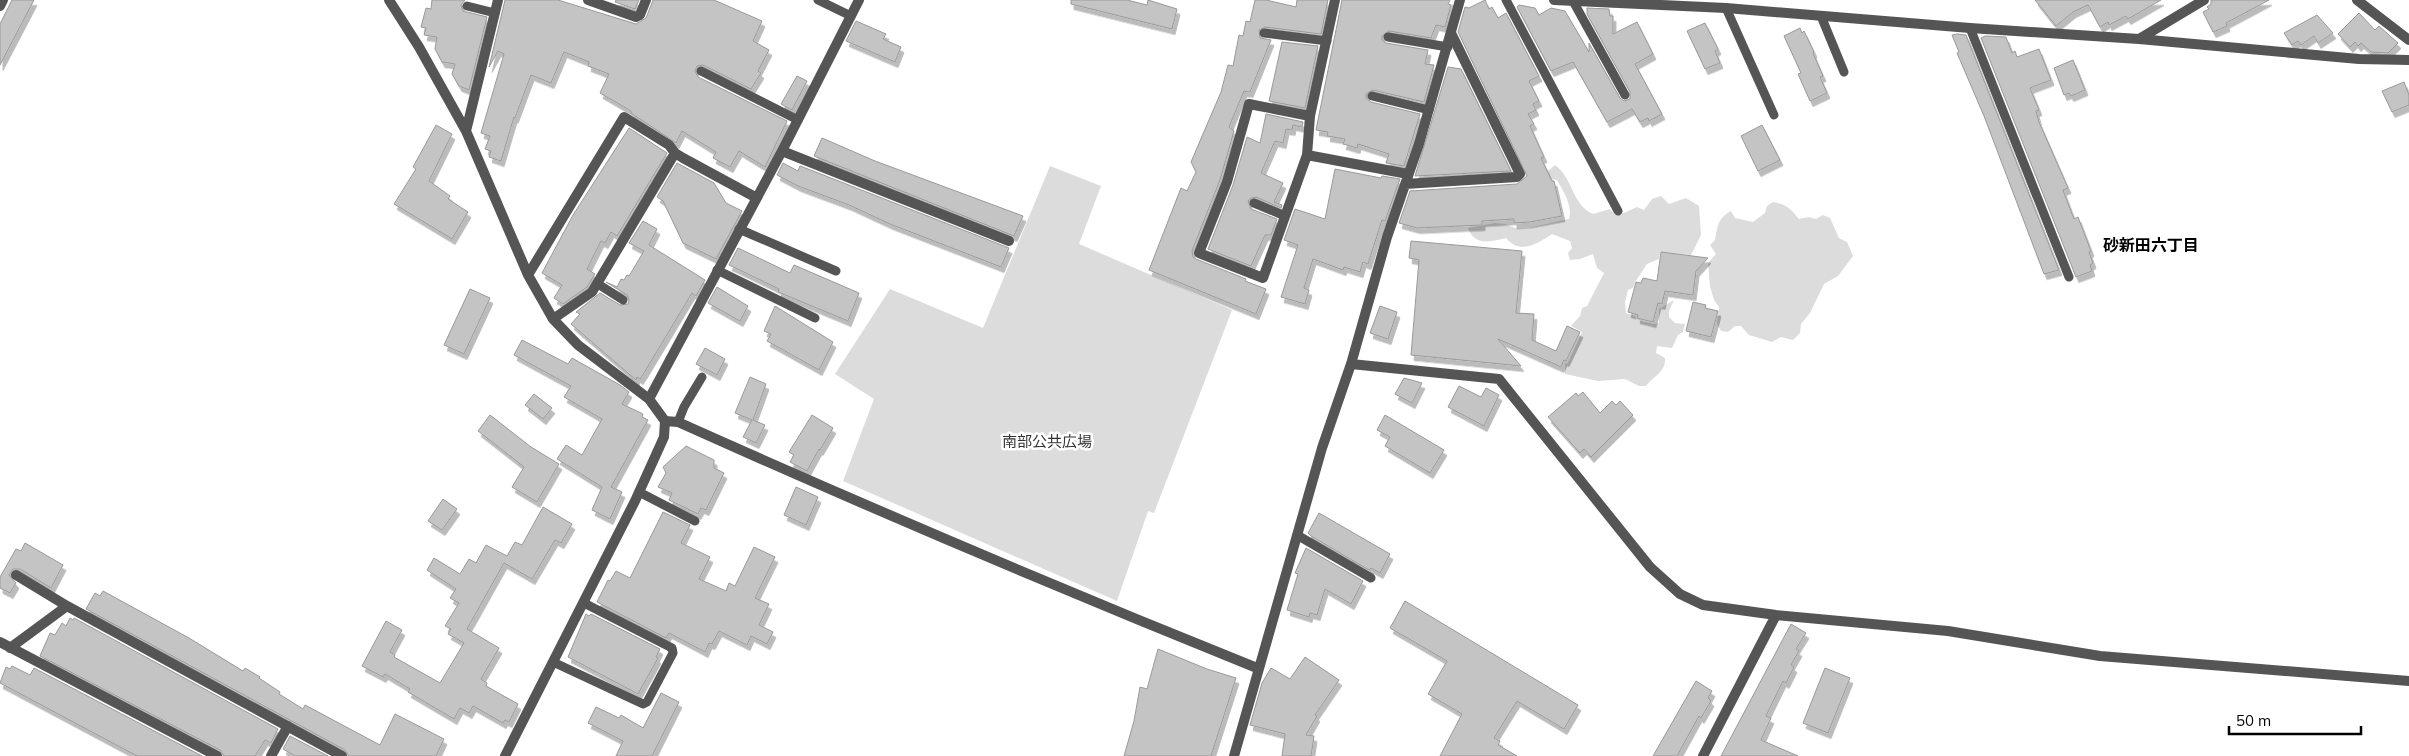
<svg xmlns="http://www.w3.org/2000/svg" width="2409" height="756" viewBox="0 0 2409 756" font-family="Mulish,'Noto Sans JP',sans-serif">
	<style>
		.green { fill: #dcdcdc }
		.building { fill: #c4c4c4; stroke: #999; filter: url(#shadow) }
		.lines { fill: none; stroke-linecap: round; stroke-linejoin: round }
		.service { stroke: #555; stroke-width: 9 }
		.minor { stroke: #555; stroke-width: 10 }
		.labels { text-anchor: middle; stroke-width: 5; stroke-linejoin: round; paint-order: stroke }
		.park-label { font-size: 15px; fill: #333; stroke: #fff }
		.neighbourhood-label { font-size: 16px; font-weight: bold; fill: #000; stroke: #fff }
	</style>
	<defs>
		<filter id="shadow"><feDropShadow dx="3" dy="5.5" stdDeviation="0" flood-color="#0004"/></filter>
	</defs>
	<rect width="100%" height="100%" fill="#fff"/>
	<path class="green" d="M1555,165c19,14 16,39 38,49l17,-5 5,5 9,-1 13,-6 7,3 8,-11 9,-3 8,8 17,-6 13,8 2,29 -10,20 -31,-3 -1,7 -12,5 -12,18 -2,6 -5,2 -3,12 1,11 9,3 1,4 18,4 5,-1v-14l15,-9 -5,11v6l6,6 10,1 -2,8 -5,3 -6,13 -15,-2 -1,7 9,5c1,14 -11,18 -19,28h-7l-14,-7 -27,2 -33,-7v-10l3,-1 14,-31 -11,-6 9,-10 2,-8 5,-2 17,-33 -7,-5 -4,-14 -13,5 -10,1 -2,-7 4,-5 -2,-7 -18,-7c-15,10 -32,21 -46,4 -15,4 -32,8 -38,-10l27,-5 10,1 10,4h13l41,-9c4,-14 -6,-28 -12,-39l-6,-1 -4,-4 1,-4z
		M1050,166l51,20 -22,58 153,66 -78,203 -6,-2 -31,90 -274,-120 31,-82 -39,-25 55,-85 93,39z
		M1773,202c13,2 18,7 26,17l10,-2 7,2 7,-4 7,3 9,20 8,4 6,14 -15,20 -14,8 -14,29 -9,11 -1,9 -7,7 -12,-3 -9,5 -23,-7 -8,-9h-6l-7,6 -7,-1 -4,-7 2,-17 -5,-7 -4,-14 -2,-23 8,-9 -6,-9 5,-5c3,-14 2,-21 16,-29l4,7 18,4 12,-9 2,-7z"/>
	<path class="building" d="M12,0h22l-34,65v-41z
		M432,0h33l-4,5 2,6 24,6 -18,73 -10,-4 -7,-12 3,-10 -13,-2 -7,-13 2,-12 -13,-2 2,-7 -5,-1 5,-19 5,1z
		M505,0h53l78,24 10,-6 7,-18h61l48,21 -9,20 16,9 -11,21 3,2 -10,16 -48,-24 -6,1 -2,5 3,6 89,44 -22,46 -26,-16 -9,16 -17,-9 3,-6 -34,-21 -6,12 -45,-30v-2l-31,-18 9,-19 -21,-8 1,-4 -25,-10 -13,31 -20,-8 -16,43 -1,-1 -13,44 -12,-4 2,-6 -6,-2 5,-13 -9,-3 23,-79 -6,-3 -9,16z
		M616,0h23l-4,9 -20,-7z
		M1071,0h56l20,5 1,-5 29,9 -5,20 -101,-25z
		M1255,0h11l30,7 1,-7h31l-7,34 -56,-7 -6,3 1,8 11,2 -21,52 -6,-1 -15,36 5,4 -14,49 -28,71 1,6 3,2 50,20 -1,2 21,8 -10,25 -107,-44 32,-82 6,3 9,-19 -5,-10 30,-70 7,-27 5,1 6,-31 4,1 3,-15 4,1z
		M1342,0h108l-2,4 3,1 -6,22 -9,-2 -5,13 -42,-7 -7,5v4l4,3 42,7 -3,14 9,1 -10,37 -51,-12 -7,4v4l5,4 49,12 -16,52 -18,-3 3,-9 -31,-10 -1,4 -14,-4 2,-5 -18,-3 1,-4 -12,-2z
		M1485,0l4,9 3,-2 6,11 8,-5 33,63 -10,5 10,20 -6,3 3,6 -8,4 6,10 -4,2 14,31 -3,1 11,23h2l8,35 -32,6 -16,1v-4l-32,2v4l-65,3 -18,-5 11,-32 107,-7 10,-8 -69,-144 7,-25 4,1z
		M2035,0h126l-33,19 -2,-3 -17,9 -1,-3 -8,5 -12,-22 -15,7 -17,14z
		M2211,0h58l-43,23 1,3 -14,6 -10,-20 6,-3 -2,-2 4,-3z
		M1519,5l16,3 4,7 12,-7 14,3 24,41v-9l31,55 4,3 6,-2v-7l-43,-78v-6l22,1 1,7h3v18l24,-12 16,32 -18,10 27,50 -13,7 -1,-3 -8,4 -8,-13 -25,13 -34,-60 -22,9 -34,-64z
		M2359,13l16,17 4,-4 19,17 -10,10 -17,-1 -10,-9 -3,3 -3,-4 -5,5 -12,-13z
		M2317,15l16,18 -15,10 -4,-7 -13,9 -3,-4 -6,4 -8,-12z
		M856,21l30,13 -3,5 18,8 -6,15 -49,-21z
		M1705,23l13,26 -3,2 5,12 -15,6 -18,-38z
		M1800,28l2,5 2,-2 10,21 -1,1 10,23 -3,1 7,16 -17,8 -12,-27 3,-1 -17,-37z
		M1957,34l9,1 93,235 -15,4 -60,-158 -27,-63 2,-1 -7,-17z
		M1985,36l21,1 6,16 3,-2 2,6 22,-8 12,31 -21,8 9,22 -3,1 3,11 29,66 -5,2 11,29 4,-2 13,34 -2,1 4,11 -3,2 2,6 -16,6 -95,-239z
		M1282,42l36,4 -13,62 -36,-7z
		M2073,60l12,30 -14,6 -2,-3 -5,2 -10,-27z
		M1448,67l13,2 50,102 -96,5z
		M797,76l10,5 -15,29 -11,-6z
		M2404,82l5,13v10l-17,7 -10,-21z
		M1266,114l37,8 -1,5 -9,-2 -1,5 -6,-1 -3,14 -8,-2 -14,32 22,10 -9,19 8,3 -1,3 -25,-11 -5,1 -3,3 3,8 26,10 -6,16h-6l-14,31 -43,-17 25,-64 14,-48 13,6z
		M436,125l16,9 -23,47 21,15 -2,3 20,13 -16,27 -58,-35 22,-35 -3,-2z
		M1762,125l18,35 -22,11 -17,-35z
		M629,128l38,25 -50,83 -6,-4 -6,11 -4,-2 -14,28 8,5 -8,13 -24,17 -9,-6 8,-13 -20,-12 31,-58z
		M822,138l53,23 148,55 -9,20 -200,-80z
		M677,163l37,20 12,20 16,8 -26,48 -33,-16 -20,-42 -6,-4z
		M783,163l15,8 2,-5 8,3 201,79 -8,19 -111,-43 -41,-19 -51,-19 -21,-11z
		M1335,169l46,9 1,-2 18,3 -15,42 -3,-1 -14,44 -5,-2 -3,10 -16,-5 -1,3 -30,-11 -9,29 5,2 -4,14 -24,-7 17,-52 -14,-5 11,-31 30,10z
		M643,221l14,8 -8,16 56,35 -9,16 -4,-3 -48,80 -4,6 -3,-2 -1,3 -65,-56 9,-10 -4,-2 24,-19 20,12 8,-1 1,-4 -2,-5 -21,-13 11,5 4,-8 3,1 3,-5 2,1 15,-25 -15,-8z
		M1411,241l111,10 -6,62 18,1 -2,26 24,11 11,-25 13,6 -14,29 -2,-1 -3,7 -63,-28 23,27 -110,-11 8,-95 -10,-2z
		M738,248l52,25 4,-8 65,28 -11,28 -70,-29 1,-3 -50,-24z
		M1661,252l47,6 -12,13 -3,24 -28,-4 -3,13 -4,-1 -5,19 -16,-4 1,-3 -10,-3 8,-30 5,1 2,-5 14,3z
		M717,287l31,19 -8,15 -32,-18z
		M470,289l20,9 -26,56 -20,-9z
		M1693,302l13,3 -1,3 13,3 -7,26 -25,-6z
		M775,306l58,36 -14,28 -52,-29 4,-7 -7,-3z
		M1380,306l17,6 -9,27 -18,-6z
		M522,340l46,24 4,-6 48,27 9,7 -7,12 21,10 -1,3 6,3 -37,67 11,5 -12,27 -18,-9 10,-23 -45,-28 9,-14 16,10 20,-36 -38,-22 7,-11 -57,-31z
		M705,348l20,11 -8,16 -21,-11z
		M750,377l16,7 -13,36 12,5 -9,18 -13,-6 9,-17 -17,-7z
		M1404,378l18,5 -10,20 -17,-9z
		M1459,386l22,11 5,-9 13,7 -15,31 -36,-19z
		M1583,392l17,21 12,-12 4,4 4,-4 13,14 -42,42 -7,-8 -4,4 -32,-36 28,-24 2,3z
		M534,394l18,14 -9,11 -18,-14z
		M490,415l41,32 28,17 -22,38 -25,-15 12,-20 -46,-36z
		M812,415l21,13 -13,22 -1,-1 -12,22 -17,-9 4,-7 -5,-3z
		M1385,415l59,35 -14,23 -45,-27 5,-9 -13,-7z
		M686,446l28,14v8l10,5 -18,37 -5,-2 -3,6 -29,-14 3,-7 -14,-6 8,-14 -3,-6z
		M796,487l22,10 -12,28 -22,-10z
		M443,499l14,10 -15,21 -14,-9z
		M543,507l29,17 -11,19 -6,-3 -23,39 -28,-16 -37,66 32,19 -18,31 6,4 -1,3 32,18 -9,18 -4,-2 -2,3 -30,-17 -4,7 -9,-5 -6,11 -46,-27 2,-3 -25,-15 -2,3 -21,-11 24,-45 16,9 -12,22 5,3 -1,2 46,26 24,-40 -16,-9 3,-5 -6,-3 14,-23 -9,-5 6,-9 -29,-19 7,-12 26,16 9,-15 7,4 10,-18 21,11 8,-14 7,3z
		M663,512l27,13 -9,18 29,14 -11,22 27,12 3,-8 6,3 19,-39 21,10 -20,41 14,6 -10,21 14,7 -6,12 -16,-8 -4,9 -28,-14 -7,13 -3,-1 -4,9 -36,-19 -3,5 -69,-36 11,-22 2,1 6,-10 14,7z
		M1319,513l71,41 -10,19 -9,-5 -2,2 -58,-34 -3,-3z
		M25,543l38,22 -12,23 -31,-19h-7l-4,6 7,8 -6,10 -10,-5v-11l16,-28 5,2z
		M1306,548l57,33 -12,23 -26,-15 -8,26 -7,-2 -1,4 -22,-7 11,-36 -3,-1z
		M103,591l86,47 54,33 2,-3 15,9 -1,1 21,14 -1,2 24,15 2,-4 75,40 15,-31 49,25 -8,17h-87l-4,-6 -259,-141 9,-16 5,3z
		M1405,601l173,104 -14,24 -47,-28 -23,37 6,3 -2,4 19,11h-77l22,-42 -34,-20 19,-33 -57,-33z
		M586,614l3,2 2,-2 69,35 -4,8 2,1 -20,36 -70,-37z
		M70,618l3,2 1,-2 204,111 -7,14 -6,-3 -10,16h-31l-4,-6 -180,-94 10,-23 5,2 7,-12 4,3z
		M1791,624l15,9 -10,16 3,2 -8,14 3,2 -8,16 -3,-2 -17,35 5,2 -10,22 37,16h-77z
		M1158,649l49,20 29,9 -25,78h-87l10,-35 6,-34 7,2z
		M1305,657l34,23 -24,35 2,1 -11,19 8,1 -3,20h-29l3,-22 -35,-9 12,-42 9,-15 19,11z
		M12,666l18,9 4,-7 168,88h-65l-137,-73 6,-16 4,2z
		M1825,668l25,10 -22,55 -25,-10z
		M1696,681l16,10 -4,7 3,3 -10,17 -2,-2 -22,40h-24z
		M661,693l18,9 -27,54h-36l7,-15 -35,-18 8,-16 23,11 2,-3 22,13z
		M290,736l38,20h-33l-12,-7z"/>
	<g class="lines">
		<path class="service" d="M818,0l33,16
			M1506,0l112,211
			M1573,1l52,94
			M467,6l28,7
			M1726,8l48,107
			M1821,16l23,56
			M1970,28l99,249
			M1264,33l63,8
			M1388,37l60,10
			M701,71l97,49
			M1372,96l57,14
			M1254,203l31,13
			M739,229l97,42
			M717,270l98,48
			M598,284l25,16
			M678,422l6,-15 18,-30
			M639,492l56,29
			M1297,535l74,43
			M553,662l90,42 4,-2 26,-49 -1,-5 -88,-45"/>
		<path class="minor" d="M389,0l30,47 47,84 62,144 25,44 25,26 71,54 16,22 -1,16 -29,64 -130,255
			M588,0l48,17 4,-2 6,-15
			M1554,0l172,8 244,20 169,11 220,20 50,1
			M2357,0l52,40
			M0,6l3,-6
			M2139,39l65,-39
			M1310,116l-61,-12 -22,78 -28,71 64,25 44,-123 3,-39 25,-116
			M466,131l32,-131
			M782,151l227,90
			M1307,155l101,19
			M1405,184l112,-7 3,-3 -69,-141
			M528,275l96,-158 45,28 6,8 8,5 72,39
			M553,319l39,-27 83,-139
			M1351,364l148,15 151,188 30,27 23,11 73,10 172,16 152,25 309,25
			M649,399l133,-248 77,-151
			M665,421l13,1c192,86 385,168 579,246
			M16,575l51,31 275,150
			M0,642l217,114
			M10,648l57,-42
			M271,756l17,-30
			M1234,756l88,-308 29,-84 36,-127 32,-93 41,-144
			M1703,756l73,-141"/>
	</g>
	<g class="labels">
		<g class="park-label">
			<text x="1047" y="447">南部公共広場</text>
		</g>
		<g class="neighbourhood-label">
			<text x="2151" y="251">砂新田六丁目</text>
		</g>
	</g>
	<path d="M2229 726v8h132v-8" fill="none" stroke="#000000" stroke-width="2.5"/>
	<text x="2236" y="726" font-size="15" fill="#000000" stroke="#ffffff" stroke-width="4" paint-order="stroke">50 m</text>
</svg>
